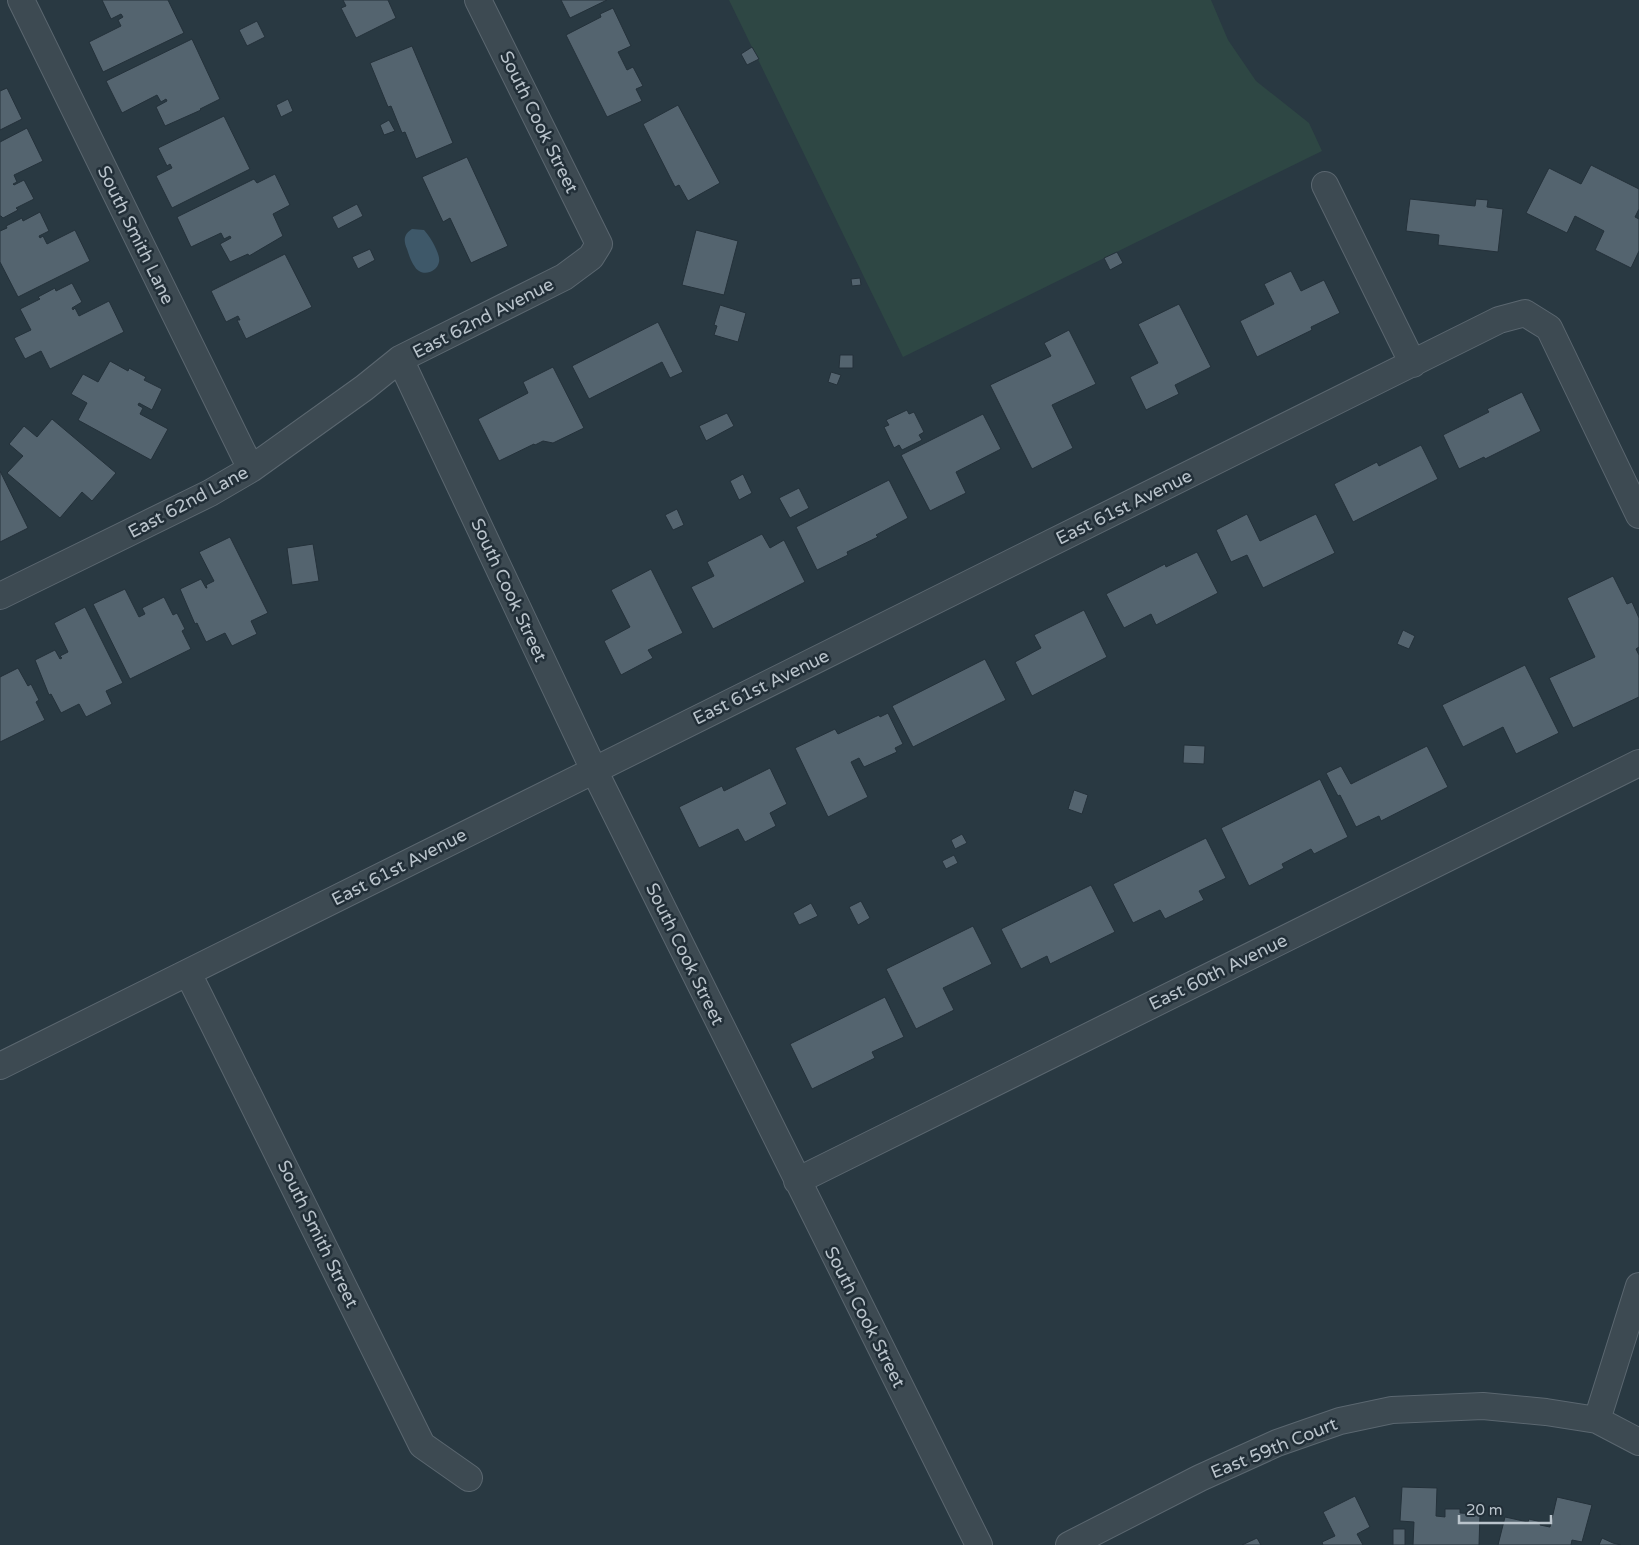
<svg xmlns="http://www.w3.org/2000/svg" width="1639" height="1545" viewBox="0 0 1639 1545" font-family="'Varela Round',sans-serif">
	<style>
		.green { fill: #2e4744 }
		.water { fill: #3e5869 }
		.building { fill: #54646f; stroke: #24313a }
		.lines { fill: none; stroke-linecap: round; stroke-linejoin: round }
		.street-casing { stroke: #5b6770; stroke-width: 28 }
		.street { stroke: #3d4a52; stroke-width: 26 }
		.labels { text-anchor: middle; stroke-width: 5; stroke-linejoin: round; paint-order: stroke }
		.street-label { font-size: 18px; fill: #bac4cc; stroke: #222f38 }
	</style>
	<rect width="100%" height="100%" fill="#293942"/>
	<path class="green" d="M729,0h482l17,40 28,41 53,42 13,28 -419,206z"/>
	<path class="water" d="M412,229l12,1c5,5 17,24 15,32 -2,11 -18,15 -24,5 -4,-5 -6,-12 -8,-18 -4,-9 -3,-15 5,-20z"/>
	<path class="building" d="M102,0h66l16,33 -81,39 -14,-30 32,-16 -3,-6 5,-3 -2,-3 -10,5z
		M343,0h45l8,18 -40,20 -15,-30 5,-2z
		M561,0h46l-37,18z
		M613,8l18,38 -13,6 9,18 6,-3 10,19 -7,3 6,12 -35,16 -41,-82 35,-18 -1,-3z
		M257,21l8,16 -18,9 -8,-16z
		M192,39l28,60 -20,10 1,1 -36,16 -9,-19 11,-6 -1,-2 -5,3 -4,-7 -35,18 -16,-32z
		M412,46l41,97 -37,16 -11,-27 -3,1 -11,-27 -3,1 -18,-44z
		M752,47l7,12 -12,6 -6,-11z
		M7,88l15,31 -22,11v-39z
		M288,99l5,12 -12,6 -5,-12z
		M678,105l42,78 -32,18 -9,-16 -4,2 -32,-63z
		M224,116l26,53 -78,39 -16,-32 16,-8 -2,-4 -3,2 -9,-18z
		M389,120l6,11 -11,4 -4,-10z
		M27,128l16,33 -29,14 3,7 -4,2 1,1 10,-5 10,19 -18,9 2,2 -15,8 -2,-2h-1v-74z
		M467,157l41,89 -37,17 -21,-45 -7,4 -21,-45z
		M1591,165l48,24v20l-4,8 4,2v32l-8,17 -36,-18 9,-19 -29,-15 -8,17 -41,-20 23,-45 32,16z
		M275,174l15,31 -17,9 10,22 -34,20 -1,-2 -18,8 -10,-18 11,-6 -1,-2 -6,3 -3,-6 -30,14 -14,-30 77,-38 3,4z
		M1410,199l65,7 1,-7 12,1 -1,7 16,2 -5,43 -60,-7 1,-10 -33,-4z
		M357,204l6,12 -25,13 -6,-12z
		M40,212l9,19 -10,5 1,2 3,-2 4,8 28,-14 15,31 -72,36 -18,-35v-31l7,-3 -1,-2 16,-8 1,3z
		M696,230l42,11 -14,54 -42,-10z
		M370,249l5,11 -17,9 -6,-12z
		M1117,252l6,11 -13,7 -6,-12z
		M285,254l27,53 -66,32 -9,-19h3l-2,-4 -12,6 -15,-31z
		M1291,271l10,20 23,-11 16,33 -29,14 1,3 -55,27 -17,-36 34,-17 -10,-20z
		M860,278l1,7 -9,1 -1,-7z
		M72,283l10,19 -10,6 1,2 2,-2 4,8 30,-15 15,31 -74,37 -9,-18 -16,8 -11,-21 17,-8 -11,-21 20,-10 -2,-2 17,-9 1,3z
		M1179,304l32,63 -36,18 4,9 -33,16 -16,-33 28,-14 -20,-39z
		M720,305l26,8 -8,29 -24,-7 3,-9 -3,-1z
		M658,322l25,50 -13,6 -8,-16 -73,37 -17,-33z
		M1069,330l27,54 -44,21 21,43 -41,21 -42,-84 61,-29 -7,-13z
		M840,355h13v13h-14z
		M110,361l18,10 1,-3 17,9 -2,3 18,9 -10,21 -13,-7 -1,2 5,3 -3,6 28,15 -17,31 -73,-40 9,-17 -16,-9 12,-20 15,8z
		M553,367l31,61 -31,15 -10,-2 -8,4 -1,-1 -35,17 -21,-42 50,-26 -5,-11z
		M831,372l10,3 -4,10 -9,-3z
		M1522,392l19,39 -56,28 -1,-2 -25,12 -16,-34 46,-23 -2,-3z
		M907,410l2,4 5,-2 10,20 -5,3 3,5 -20,10 -3,-5 -5,3 -10,-21 5,-2 -3,-5z
		M727,413l7,13 -28,15 -7,-15z
		M983,414l18,35 -45,23 10,21 -36,18 -29,-56z
		M52,419l64,54 -24,28 -10,-9 -22,26 -53,-45 16,-17 -14,-12 15,-18 13,11z
		M1421,445l17,34 -85,43 -19,-38 43,-22 2,4z
		M0,471l28,57 -28,14z
		M743,474l9,19 -13,7 -9,-19z
		M889,480l19,38 -32,17 2,2 -31,15 1,3 -31,15 -21,-43z
		M799,488l10,20 -19,10 -11,-20z
		M677,509l7,16 -11,5 -8,-15z
		M1247,514l13,27 56,-27 19,39 -72,35 -16,-33 -16,7 -15,-32z
		M762,534l8,14 14,-8 21,42 -92,47 -22,-42 23,-11 -7,-14z
		M230,537l38,76 -17,8 6,13 -25,12 -7,-13 -19,9 -9,-19 -2,1 -15,-35 21,-10 5,9h1l-1,-3 8,-4 -15,-29z
		M313,544l6,37 -27,4 -5,-37z
		M1197,552l21,41 -62,32 -5,-11 -27,14 -18,-34 59,-30 1,3z
		M651,569l32,64 -35,17 5,8 -32,17 -17,-34 26,-14 -19,-37z
		M1613,576l14,28 5,-2 7,16v29l-3,2 3,6v42l-66,31 -24,-50 46,-21 -28,-59z
		M125,589l14,28 6,-3 -3,-6 22,-11 9,18 4,-2 8,16 -3,2 9,18 -61,30 -37,-75z
		M85,607l38,76 -17,8 6,13 -26,13 -7,-13 -18,9 -10,-19 -2,1 -14,-35 20,-10 5,9 2,-1 -2,-2 8,-4 -14,-29z
		M1084,610l23,47 -75,39 -17,-34 26,-14 -7,-13z
		M1403,630l12,6 -6,13 -12,-5z
		M985,659l21,41 -93,47 -21,-41z
		M1525,665l34,68 -43,21 -13,-27 -40,20 -21,-42z
		M18,668l10,18 3,-2 8,16 -3,2 9,18 -45,22v-65z
		M888,713l15,31 -8,4 2,4 -33,15 -5,-9 -8,4 17,35 -40,20 -33,-69 40,-19 3,5 41,-19 1,2z
		M1184,745l21,1 -1,18 -21,-1z
		M1427,746l21,41 -67,34 -2,-5 -23,11 -16,-32 -2,1 -12,-23 15,-7 10,18z
		M770,768l17,36 -17,9 6,13 -31,16 -7,-13 -39,19 -20,-41 43,-21 2,5z
		M1320,779l28,58 -34,17 -3,-5 -29,15 2,4 -35,18 -28,-58z
		M1074,790l14,5 -6,19 -14,-5z
		M962,834l5,9 -12,6 -4,-9z
		M1206,838l20,40 -27,13 5,9 -39,19 -5,-9 -27,13 -20,-39z
		M954,855l4,8 -12,6 -4,-8z
		M1091,885l24,47 -65,32 -3,-8 -26,13 -20,-40z
		M861,901l9,17 -12,7 -9,-18z
		M811,903l7,13 -19,9 -6,-12z
		M973,926l19,38 -49,24 11,22 -38,19 -30,-60z
		M885,997l19,40 -32,15 3,6 -63,31 -22,-45z
		M1402,1487l35,1 -1,28 9,1v-8h15v4l20,1 -1,31h-66l1,-23 -14,-1z
		M1355,1496l15,31 -13,7 6,11h-40l-1,-3 13,-6 -12,-24z
		M1557,1497l35,8 -10,37 -10,-2 -1,5h-73l7,-28 23,5 1,-3 12,3 -1,3 10,2z
		M1393,1529h12v16h-12z
		M1257,1538l4,7h-19z
		M1602,1538l11,5 8,2h-22z"/>
	<g class="lines">
		<defs>
			<path id="street" d="M21,0l230,469
				M1325,185l88,179
				M400,359l194,411 385,775
				M0,596l210,-103 41,-24 113,-81 36,-29 164,-82 27,-20 8,-13 -121,-244
				M188,973l234,472 47,33
				M0,1066l1499,-746 26,-7 24,15 90,187
				M797,1181l842,-418
				M1597,1420l42,-134
				M1069,1545l131,-67 77,-35 63,-22 52,-11 91,-4 63,6 51,8 42,22"/>
		</defs>
		<use href="#street" class="street-casing"/>
		<use href="#street" class="street"/>
	</g>
	<g class="labels">
		<g class="street-label">
			<text transform="translate(539 122) rotate(64)" y="6">South Cook Street</text>
			<text transform="translate(136 235) rotate(64)" y="6">South Smith Lane</text>
			<text transform="translate(483 318) rotate(-27)" y="6">East 62nd Avenue</text>
			<text transform="translate(188 502) rotate(-28)" y="6">East 62nd Lane</text>
			<text transform="translate(1124 507) rotate(-26)" y="6">East 61st Avenue</text>
			<text transform="translate(509 590) rotate(65)" y="6">South Cook Street</text>
			<text transform="translate(761 687) rotate(-26)" y="6">East 61st Avenue</text>
			<text transform="translate(399 867) rotate(-27)" y="6">East 61st Avenue</text>
			<text transform="translate(685 954) rotate(64)" y="6">South Cook Street</text>
			<text transform="translate(1218 972) rotate(-26)" y="6">East 60th Avenue</text>
			<text transform="translate(318 1234) rotate(64)" y="6">South Smith Street</text>
			<text transform="translate(865 1317) rotate(63)" y="6">South Cook Street</text>
			<text transform="translate(1274 1448) rotate(-22)" y="6">East 59th Court</text>
		</g>
	</g>
	<path d="M1459 1515v8h92v-8" fill="none" stroke="#bac4cc" stroke-width="2.5"/>
	<text x="1466" y="1515" font-size="15" fill="#bac4cc" stroke="#222f38" stroke-width="4" paint-order="stroke">20 m</text>
</svg>
